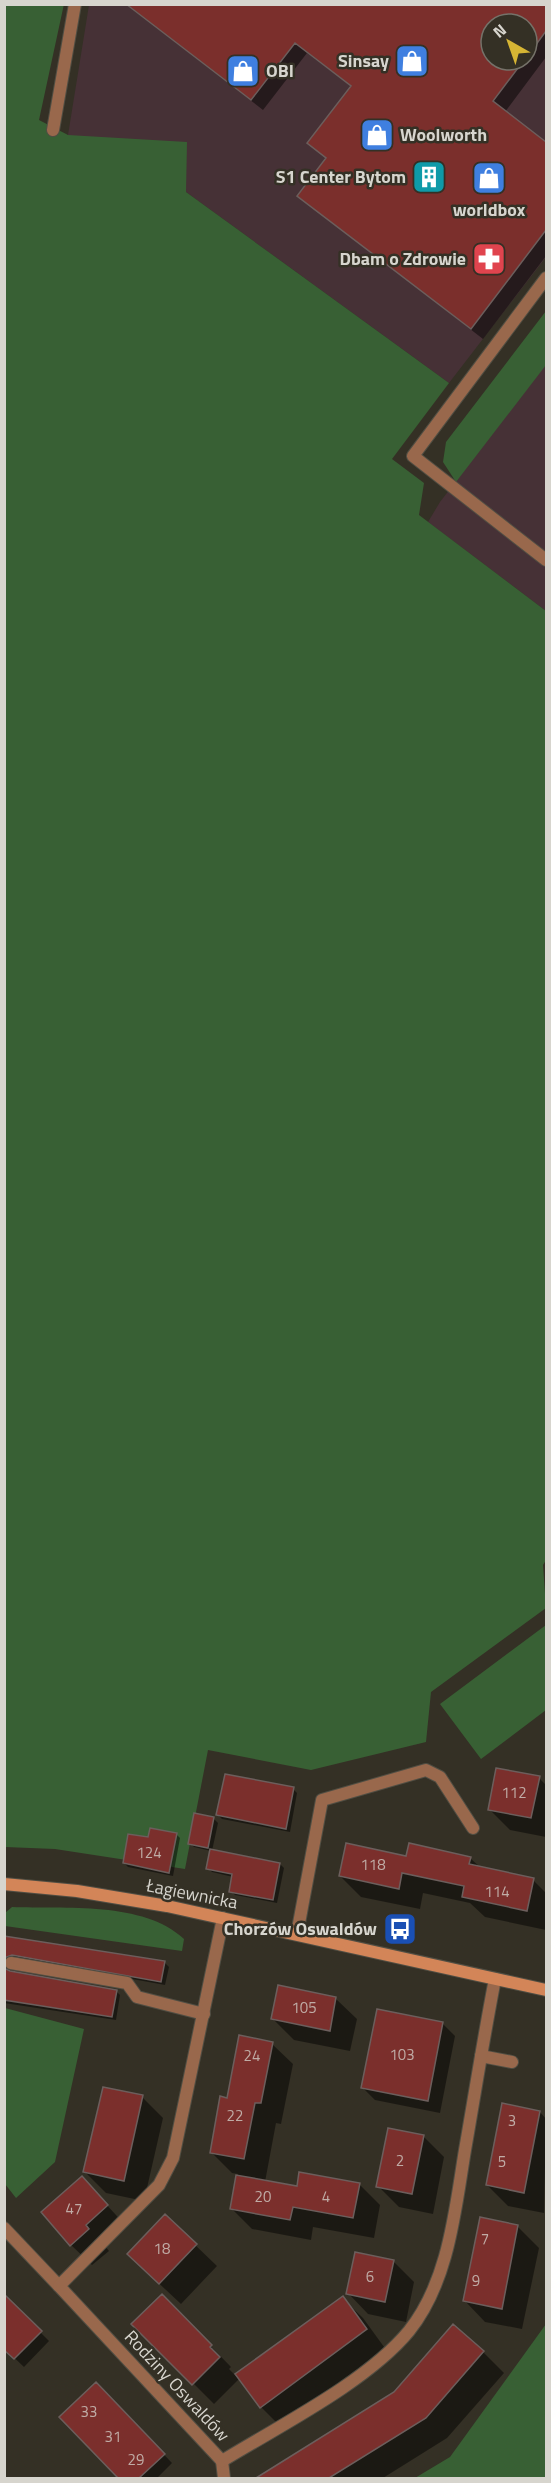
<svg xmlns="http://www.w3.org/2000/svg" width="551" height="2483" viewBox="0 0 551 2483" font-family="'Titillium Web',sans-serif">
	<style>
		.commercial { fill: #463136; fill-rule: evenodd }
		.green { fill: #386034 }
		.shadow { fill: #0007; fill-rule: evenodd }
		.building { fill: #7b2f2c; stroke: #6c5e5c; stroke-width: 1.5 }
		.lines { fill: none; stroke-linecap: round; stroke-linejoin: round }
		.lane-casing { stroke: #514e43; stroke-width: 14 }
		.street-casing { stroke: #514e43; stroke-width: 14 }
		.secondary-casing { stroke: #514e43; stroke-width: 14 }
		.lane { stroke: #99684c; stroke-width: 12 }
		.street { stroke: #99684c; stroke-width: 12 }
		.secondary { stroke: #d38558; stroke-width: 12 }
		.labels { text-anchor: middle; stroke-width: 5; stroke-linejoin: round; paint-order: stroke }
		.number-label { font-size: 15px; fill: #c0aca6 }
		.poi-label { font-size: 18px; font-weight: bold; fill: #d7d5ce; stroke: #343025; text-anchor: end }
		.street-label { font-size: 18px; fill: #d7d5ce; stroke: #343025 }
	</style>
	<rect width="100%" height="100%" fill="#343025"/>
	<path class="commercial" d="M89,5h457v252l-97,126 -263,-191 -118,-57zM491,24h36v36h-36z
		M546,364v247l-118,-89 12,-20z"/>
	<path class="green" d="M64,4l-25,116 29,15 119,7 -1,50 263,191 -57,76 32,24 -5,32 127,96v949l-3,5 3,43 -115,84 -5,50 -115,28 -103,-20 -23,119 -130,-20 -50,-2 -1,-1842z
		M546,311v54l-90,117 -13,-20 3,-20z
		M546,1625v85l-65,49 -41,-55z
		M12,1907c52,2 132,-6 172,32l-2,12 -177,-25v-13z
		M5,2008l79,21 -29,133 -39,36 -11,-14z
		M546,2324v154h-131l35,-21z"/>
	<path class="shadow" d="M125,4h421v53l-41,55 41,32v112l-63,83 -184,-143 28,-37 -18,-16 43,-56 -45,-34 -44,57zM491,24h36v36h-36z
		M539,1778l7,7v52l-36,-7 -21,-21z
		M293,1789l4,4 -7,39 -68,-13 -4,-4z
		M214,1819l4,4 -6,28 68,13 4,4 -7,35 -42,-8 -4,-4 2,-14 -21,-5 -4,-4 3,-17 -17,-4 -4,-4z
		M176,1834l4,4 -7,38 -45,-9 -4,-4 25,-24z
		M407,1858h63l11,10 52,12 13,13v37l-61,-13 -15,-14 -47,-10 -3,16 -59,-12 -21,-21z
		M4,1946l161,17 4,4 -4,18 -148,-27 -9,4 -1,9 109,20 4,4 -4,25 -112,-17z
		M279,1987l57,12 21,20 -7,32 -56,-11 -21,-21z
		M443,2024l12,12 -15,77 -65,-13 -12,-12z
		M272,2044l21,20 -12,60 -5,-1 -11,59 33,6 61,-4 21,21 -6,33 -61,-11 -2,13 -59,-11 -20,-20 6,-35 -6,-1 -21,-21 17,-53z
		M142,2097l21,21 -19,83 -38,-8 -21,-21z
		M540,2112l6,7 -2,94 -36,-7 -21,-21z
		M423,2136l21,21 -11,57 -34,-7 -21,-21z
		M82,2178l45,49 -22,19 4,5 -17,14 -21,-20z
		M165,2216l52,50 -36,38 -31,-29z
		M481,2219l37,8 21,21 -17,81 -37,-7 -20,-21z
		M393,2261l21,21 -8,40 -38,-8 -20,-21z
		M4,2296l45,45 -25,26 -20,-19z
		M162,2296l69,71 -2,2 7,7 106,-78 21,20 24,33 -105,77 -21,-21 -21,-29 -26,26 -80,-80z
		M483,2352l21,21 -57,65 -64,40h-124l136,-85z
		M96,2384l76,79 -15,15h-37l-59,-61z"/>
	<path class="building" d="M126,4h420v27l-19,26v-33h-36v36h33l-31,41 53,41v88l-75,99 -174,-133 29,-38 -19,-15 44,-57 -56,-43 -44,57z
		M496,1768l44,8 -9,42 -43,-8z
		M225,1774l69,13 -8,42 -70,-14z
		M194,1813l20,4 -6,31 -20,-4z
		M150,1828l27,5 -8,40 -46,-10 5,-29 20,3z
		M346,1843l60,13 3,-13 62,14 -2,7 65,14 -7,33 -65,-14 2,-11 -62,-13 -3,16 -60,-13z
		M210,1849l70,14 -7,37 -44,-8 3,-18 -26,-5z
		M4,1936l161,25 -4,21 -149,-27 -8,3z
		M4,1968l6,3 107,19 -5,27 -108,-17z
		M278,1985l58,12 -6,34 -59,-12z
		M377,2009l66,13 -15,79 -67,-13z
		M239,2035l34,7 -12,61h-6l-11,56 -34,-6 10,-57 7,2z
		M103,2087l40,8 -19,86 -41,-9z
		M502,2103l38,8 -16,82 -38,-8z
		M388,2128l36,7 -12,59 -36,-7z
		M299,2172l61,11 -7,35 -60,-11 -3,13 -60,-11 6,-34 61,11z
		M82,2176l26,29 -22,20 3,4 -19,17 -29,-34z
		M165,2214l32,30 -38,40 -32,-30z
		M480,2217l38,8 -16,84 -39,-8z
		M355,2252l39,8 -9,42 -39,-8z
		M4,2294l38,37 -28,28 -10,-9z
		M162,2294l50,51 -2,2 10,10 -28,28 -61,-61z
		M343,2296l24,33 -107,79 -25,-34z
		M453,2324l31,27 -58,67 -97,60h-73l138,-86z
		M96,2382l69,72 -26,24h-21l-59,-61z"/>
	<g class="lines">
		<defs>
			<path id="lane" d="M53,130l22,-126
				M546,278l-133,178 133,104
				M297,1934l25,-134 104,-30 14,7 33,51
				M11,1963l116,20 10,14 67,17
				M481,2056l31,6
				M4,2228l55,58
				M222,2461l2,17"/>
			<path id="street" d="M223,1918l-50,240 -14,27 -100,101 163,175c57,-35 145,-79 187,-130 40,-50 46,-121 56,-181 10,-57 19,-115 30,-171"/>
			<path id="secondary" d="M4,1884l73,7 90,15 379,84"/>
		</defs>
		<use href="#lane" class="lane-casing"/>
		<use href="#street" class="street-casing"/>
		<use href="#secondary" class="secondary-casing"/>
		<use href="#lane" class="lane"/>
		<use href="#street" class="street"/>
		<use href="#secondary" class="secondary"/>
	</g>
	<defs>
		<symbol id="shop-square" viewBox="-11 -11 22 22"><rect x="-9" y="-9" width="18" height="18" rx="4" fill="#3f7fe0" stroke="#343025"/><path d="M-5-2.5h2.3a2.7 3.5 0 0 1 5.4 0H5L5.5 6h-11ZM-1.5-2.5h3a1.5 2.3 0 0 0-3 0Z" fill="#fff"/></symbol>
		<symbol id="building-square" viewBox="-11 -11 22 22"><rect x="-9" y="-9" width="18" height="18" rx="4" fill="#0f9aa8" stroke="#343025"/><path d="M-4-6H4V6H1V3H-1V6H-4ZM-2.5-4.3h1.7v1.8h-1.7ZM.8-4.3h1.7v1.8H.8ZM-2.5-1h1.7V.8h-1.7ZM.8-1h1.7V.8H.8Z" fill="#fff"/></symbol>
		<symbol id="pharmacy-square" viewBox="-11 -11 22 22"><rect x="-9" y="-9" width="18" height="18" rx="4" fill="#e0444e" stroke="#343025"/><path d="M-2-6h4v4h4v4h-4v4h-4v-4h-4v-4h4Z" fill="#fff"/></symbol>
		<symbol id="bus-square" viewBox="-11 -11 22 22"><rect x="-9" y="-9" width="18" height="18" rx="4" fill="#1a4fb4" stroke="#343025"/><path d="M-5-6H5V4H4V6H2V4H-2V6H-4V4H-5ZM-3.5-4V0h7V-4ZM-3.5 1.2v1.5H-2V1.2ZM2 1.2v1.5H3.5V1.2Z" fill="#fff"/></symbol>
	</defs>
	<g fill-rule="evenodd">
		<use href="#shop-square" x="393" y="42" width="38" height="38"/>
		<use href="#shop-square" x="224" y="52" width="38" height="38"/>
		<use href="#shop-square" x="358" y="116" width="38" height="38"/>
		<use href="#building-square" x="410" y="158" width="38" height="38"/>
		<use href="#shop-square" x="470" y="159" width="38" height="38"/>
		<use href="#pharmacy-square" x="470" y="240" width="38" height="38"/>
		<use href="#bus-square" x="381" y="1910" width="38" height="38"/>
	</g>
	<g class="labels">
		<g class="number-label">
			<text x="514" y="1798">112</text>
			<text x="149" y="1858">124</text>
			<text x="373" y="1870">118</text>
			<text x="497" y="1897">114</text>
			<text x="304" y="2013">105</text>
			<text x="402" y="2060">103</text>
			<text x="252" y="2061">24</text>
			<text x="235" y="2121">22</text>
			<text x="512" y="2126">3</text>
			<text x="400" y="2166">2</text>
			<text x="502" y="2167">5</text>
			<text x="263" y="2202">20</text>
			<text x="326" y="2202">4</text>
			<text x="74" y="2214">47</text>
			<text x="485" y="2244">7</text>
			<text x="162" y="2254">18</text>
			<text x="370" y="2282">6</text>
			<text x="476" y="2286">9</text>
			<text x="89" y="2417">33</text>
			<text x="113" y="2442">31</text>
			<text x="136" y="2465">29</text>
		</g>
		<g class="poi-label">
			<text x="389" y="67">Sinsay</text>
			<text x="266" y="77" text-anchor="start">OBI</text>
			<text x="400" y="141" text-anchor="start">Woolworth</text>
			<text x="406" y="183">S1 Center Bytom</text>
			<text x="489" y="216" text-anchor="middle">worldbox</text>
			<text x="466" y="265">Dbam o Zdrowie</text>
			<text x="377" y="1935">Chorzów Oswaldów</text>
		</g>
		<g class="street-label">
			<text transform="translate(192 1894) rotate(11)" y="6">Łagiewnicka</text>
			<text transform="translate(177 2386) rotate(47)" y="6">Rodziny Oswaldów</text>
		</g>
	</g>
	<rect width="551" height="2483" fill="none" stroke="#d7d5ce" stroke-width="12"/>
	<g transform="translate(509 42) rotate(320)"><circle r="28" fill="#343025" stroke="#757269" stroke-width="1.5"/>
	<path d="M0-4.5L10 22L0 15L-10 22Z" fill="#d6b534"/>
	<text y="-9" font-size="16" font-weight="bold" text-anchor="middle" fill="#d7d5ce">N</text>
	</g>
</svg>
